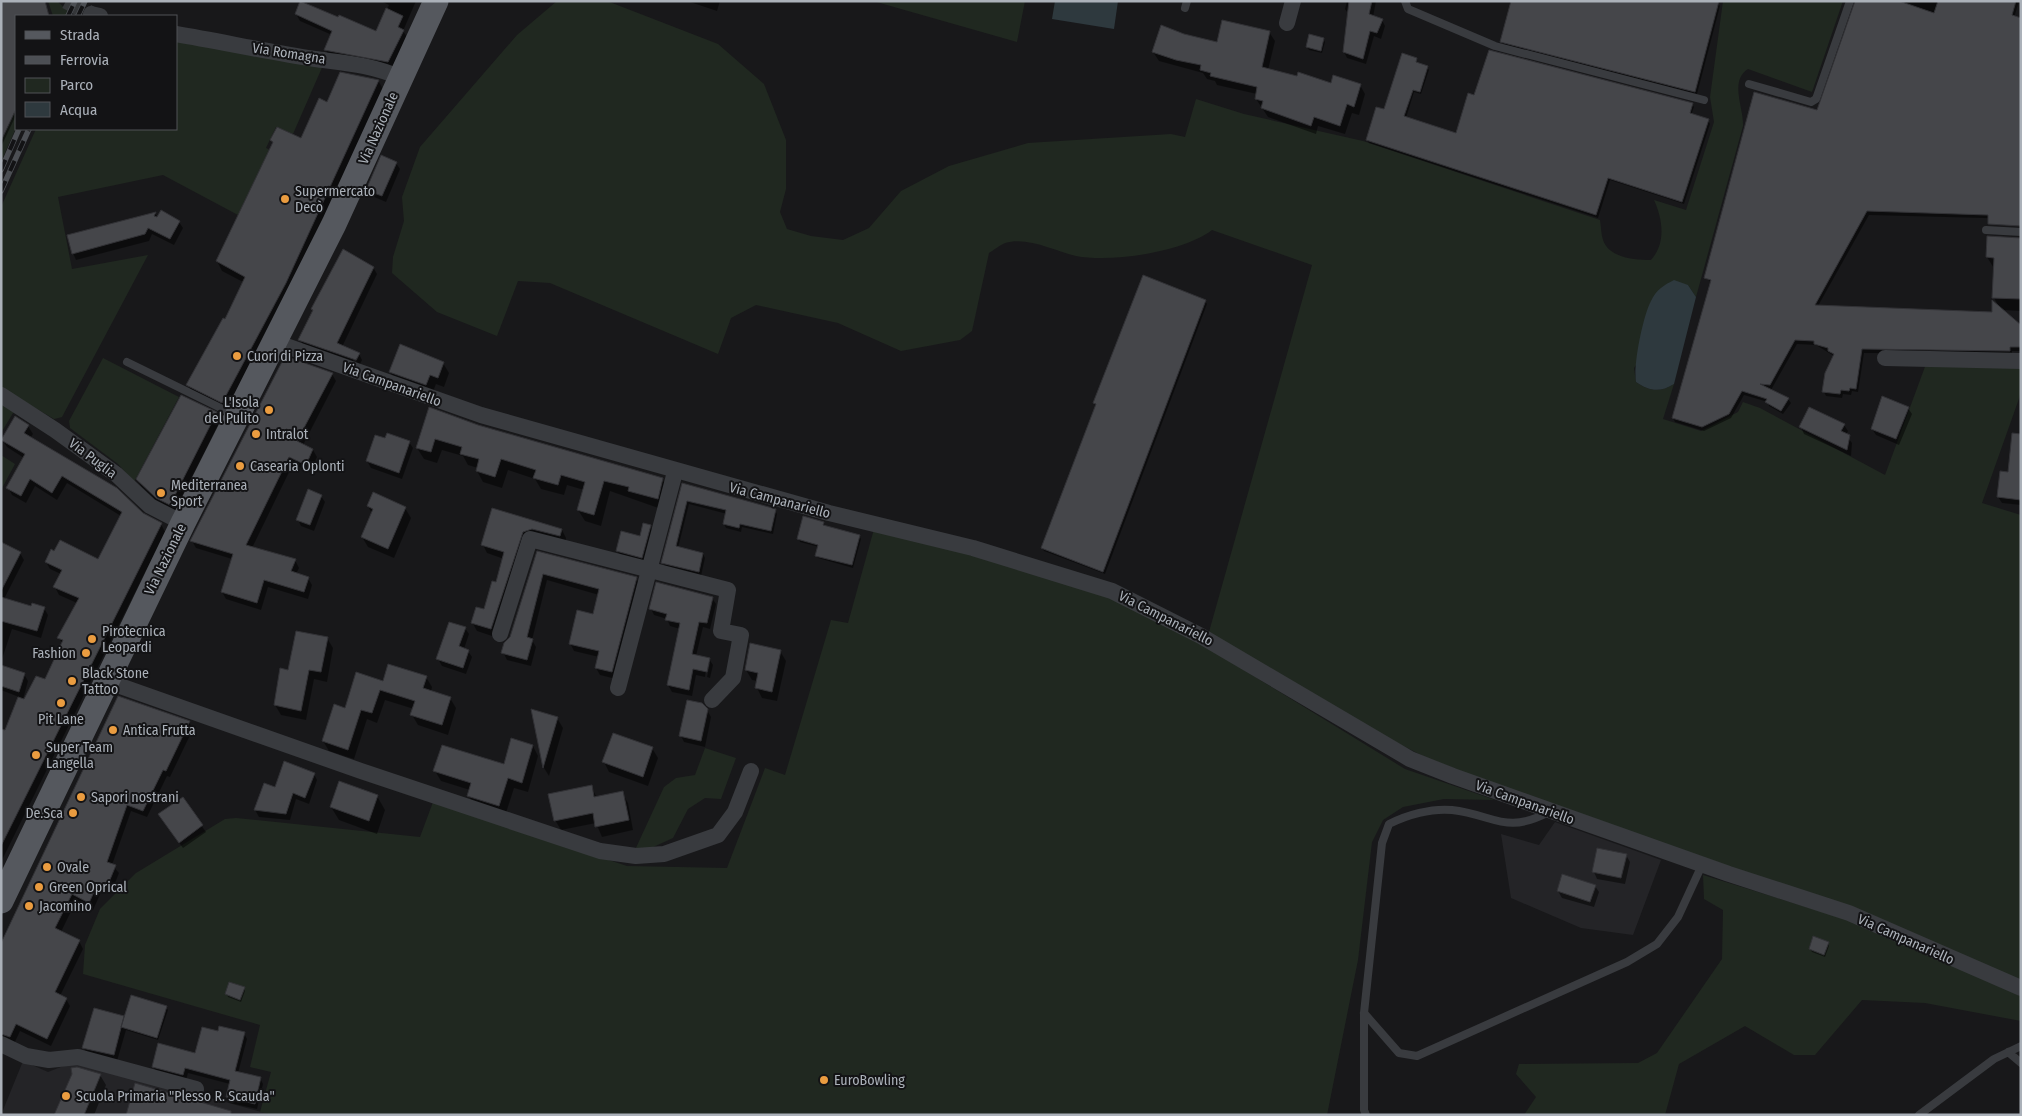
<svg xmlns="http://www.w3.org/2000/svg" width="2022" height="1116" viewBox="0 0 2022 1116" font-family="'Fira Sans Condensed',sans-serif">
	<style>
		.built { fill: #242427 }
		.green { fill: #202820 }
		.water { fill: #2e393e }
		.shadow { fill: #0007 }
		.building { fill: #45464a; stroke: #323236 }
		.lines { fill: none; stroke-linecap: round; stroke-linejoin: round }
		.minor-tunnel { stroke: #35373a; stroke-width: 16; stroke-dasharray: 16 8; stroke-linecap: butt }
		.service { stroke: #393b3f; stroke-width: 8 }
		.minor { stroke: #393b3f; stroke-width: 16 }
		.primary { stroke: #55585e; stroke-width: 25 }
		.rail-casing { stroke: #4c4f54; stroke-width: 5.5 }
		.rail { stroke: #131315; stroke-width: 4; stroke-dasharray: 11; stroke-linecap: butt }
		.poi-dot { fill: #ea9c40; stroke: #131315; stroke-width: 2 }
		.labels { text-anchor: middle; stroke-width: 4; stroke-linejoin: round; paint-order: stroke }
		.street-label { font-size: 14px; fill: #abb1b9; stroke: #131315 }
		.poi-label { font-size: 14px; fill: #abb1b9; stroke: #131315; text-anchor: start }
	</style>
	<rect width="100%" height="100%" fill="#18181a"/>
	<path class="built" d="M1555,822l106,38 -28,75 -52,-7 -70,-30 -10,-64 38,11z
		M23,1061l25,11 28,-11 196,54h-271z"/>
	<path class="green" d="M48,1h9l11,10 -2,5h-13z
		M557,1h50l111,43 46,40 22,56v49l-6,23 7,17 24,7 32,4 26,-12 32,-37 48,-25 79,-23 143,-9 14,3 11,-38 48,15 119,27 237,79c1,6 1,14 3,20 6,18 32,20 48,20 15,-17 12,-40 3,-60l32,10 28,-88 -4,-25 13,-96h120l-31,91 -64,-23c-19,12 -4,39 -5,57l-47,171 -8,-12 -54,83 2,14c13,9 24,11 38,2l-11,35 38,12 37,-19 5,-10 17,6 125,67 41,-111 95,2v27l-39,110 39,12v465l-490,-181 -108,-43 -49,-25 -165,-99 103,-367 -100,-35c-29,22 -100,33 -136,26 -21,-5 -49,-20 -71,-13 -5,2 -11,7 -16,10l-17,78 -12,9 -59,11 -63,-28 -82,-18 -25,13 -13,36 -168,-71 -32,-2 -21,55 -60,-24 -45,-39 1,-16 11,-36 -2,-24 18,-50 97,-112z
		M873,1h152l-8,41z
		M176,38l148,25 -31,71 -17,-7 -10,21 4,2 -32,65 -75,-40 -105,22 14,72 76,-14 -86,162 -8,2 -53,-31v-181l35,-78h140z
		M16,109v19l-15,34v-21z
		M103,358l76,39 -45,85 -16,-18 -48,-36 -1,-7z
		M1,400l15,8 -15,25z
		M1,455l14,9 -14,26z
		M874,529l73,18 159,48 81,40 218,134 90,31 -51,-1 -41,8 -20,13 -11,22 -14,118 -31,155h-1055l-12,-3 11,-40 -21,-5 10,-42 -177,-51 2,-29 15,-36 36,-36 89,-54 11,-1 184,19 13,-35 194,64 100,2 38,-100 20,7 46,-155 17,3z
		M705,748l31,10 -15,41 -16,-1 -17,11 -15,29 -22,10 -16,2 29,-63 12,-9 19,-3z
		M1703,875l142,44 176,75v27l-96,-18 -63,-3 -47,55h-21l-49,-29 -66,38 -14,51h-141l12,-18 -20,-23 3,-10 119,-1 19,-10 65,-94 1,-49 -19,-11z"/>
	<path class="water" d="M1055,1h63l-4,28 -62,-10z
		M1674,280l14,5 8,12 -22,87c-14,9 -25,7 -38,-2 -3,-17 7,-66 15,-81 5,-11 13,-16 23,-21z"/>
	<path class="shadow" d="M1,1h44l4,15h-33v99l-15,32z
		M381,1h35l-13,30 4,6 -15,32 -63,-12 -3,-7 6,-15 -32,-14 -4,-7 5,-12 75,31 13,-28z
		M687,1h33l-3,10z
		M1347,1h29l-3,16 9,3 3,6 -4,13 -7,-3 -8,28 -19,-6 -3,-6 5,-37 -4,-6z
		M1856,1h163l-5,17 7,201 -152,-4 -51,91 175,7 6,-6 -5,-9 1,-28 -8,-13 34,-15v69l-19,-1 19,16v25h-9v3l-148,-1 -6,39 -6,-1 -1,4 -8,-1 -1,4 -16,-2 -2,-4 10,-36 -18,-11 -19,-1 -26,46 17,9 3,4 -8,11 -14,-8 -1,-4 -24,-7 -13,23 -27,13 -29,-9 -2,-4 39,-135 -6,-5 112,-166z
		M1718,3l2,3 -23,88 -194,-50 -1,-3z
		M1269,32l6,9 -7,29 63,15h29l5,9 -6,21 -7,-2 -7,21 -27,-8 -2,8 -48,-17 -12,-18 1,-5 -40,-9 -2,-4 -8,-2 -4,-6 -44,-12 -6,-9 31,-17 34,8z
		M1323,39l2,3 -3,11 -13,-3 -2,-3z
		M1416,59l1,5 10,3 2,3 -8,24 -7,-2 -8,26 51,16 235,-30 2,3 -3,8 17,5 2,4 -26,80 -74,-24 -12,38 -229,-75 -2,-3z
		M341,74l38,8 5,9 -69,151 -87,169 -35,-17 -5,-9 38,-64 17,-39 -21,-11 -5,-10 57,-116 -3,-5h31l26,-37z
		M396,163l4,6 -14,33 -14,-6 -4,-6z
		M155,213l3,5 21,4 4,6 -9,17 -22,-11 -3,7 -73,19 -3,-7z
		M373,267l4,7 -35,73 17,7 3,6 -3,6 -4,-2 4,-8h-3l-4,7 -48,-17 -4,-6 14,-29 -2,-2z
		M1205,301l2,3 -102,270 -61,-23 -2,-3 54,-142 -2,-3z
		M443,363l6,10 -5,14 -8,-3 -4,10 -36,-12 -6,-10z
		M332,374l4,7 -33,64 10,5 4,7 -7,15 -17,-8 -41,84 43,12 4,8 -3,6 12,4 4,7 -4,14 -40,-12 -7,23 -35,-11 -4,-7 10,-33 -36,-11 -4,-7z
		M1908,408l4,6 -13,31 -23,-10 -4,-6z
		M430,409l48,17 184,53 7,11 -5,20 -54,-19 -9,35 -16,-5 -7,-11 6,-20 -17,-5 -3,10 -23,-6 -6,-10 -27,-9 -6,18 -19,-6 -6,-11 1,-3 -10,-3 -5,-9 -21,-6 -5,13 -13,-4 -7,-11z
		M216,413l4,8 -46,91 -13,-7 -20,-19 -4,-7z
		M1844,425l4,6 -2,4 6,8 -1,13 -47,-22 -3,-7z
		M28,426l5,8 -3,4 113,76 18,10 4,8 -164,330v-131l5,1 13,-35 -18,-7v-24l23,8 4,7 -6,22 24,-22 17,-36 -4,-7 18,-35 -18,-8 -4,-8 6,-13 -11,-5 -4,-7 52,-2 23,-44 -54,-33 -10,17 -22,-14 -9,17 -14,-8 -4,-8 16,-29 -17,-11 -5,-7z
		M386,440l23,2 4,6 -11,31 -31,-11 -4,-7z
		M2021,459v46l-19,-2 -4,-6 11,-24z
		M683,485l92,25 2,4 -4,20 -31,-7 -1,5 -15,-4 -2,-4 3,-10 -38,-10 -11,44 25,6 2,4 -4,18 -36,-9 -2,-5z
		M321,496l4,6 -11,29 -13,-5 -3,-6z
		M368,506l37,2 6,10 -17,40 -26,-11 -6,-10 10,-23z
		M493,510l69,20 4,8 -1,6 -27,-7 -43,100 -18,-6 -5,-9 12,-11 13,-27 7,-25 -17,-6 -4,-8z
		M823,523l2,3 34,10 2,3 -8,29 -35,-10 -1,-2 2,-9 -19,-5 -1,-3z
		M650,526l3,5 -9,31 -24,-7 -3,-4 24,-13z
		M1,543l19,10 4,7 -20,39 28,8 12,1 4,7 -7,23 -29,-9 -11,33z
		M538,553l98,25 4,7 -24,94 -16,-4 -4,-7 3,-11 -25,-6 -4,-8 24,-28 5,-20 -52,-15 -15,60 4,7 -5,19 -24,-6 -4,-8 8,-14z
		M712,598l4,6 -6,25 -7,-2 -7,29 13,3 4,6 -3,13 -3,-1 3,-14h-3l-2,14 -9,-2 -4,21 -20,-4 -4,-7 12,-56 -10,-3 -3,-7 -13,-4 -3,-6z
		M465,628l4,6 -5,15 4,2 4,6 -6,17 -24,-8 -4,-7z
		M327,638l6,10 -6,34 -13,-3 -8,41 -25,-5 -6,-10 14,-34z
		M780,651l6,10 -9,40 -15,-3 -5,-10 1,-7 -6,-1 -6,-10z
		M426,677l6,10 -1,5 19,6 6,10 -8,27 -30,-10 -6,-10 2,-6 -29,-9 -8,23 -10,-4 -13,40 -25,-8 -6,-10 22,-32 38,-27z
		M118,697l71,25 4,7 -23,48 -3,-1 -20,41 -16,-6 -19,54 7,8 -8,20 -9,-3 -9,20 -17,-9 -15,31 18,9 4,8 -23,47 6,3 4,7 -19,40 -31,-15 -6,13 -13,-2v-100z
		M532,710l25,8 6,10 -14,48 -5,-8z
		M707,710l4,7 -6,30 -21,-5 -3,-6z
		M512,740l21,6 5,10 -10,36 -14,-4 -9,28 -31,-10 -5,-10 1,-6 -29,-9 -6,-10 69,-6z
		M652,748l6,10 -10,28 -39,-14 -5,-10z
		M314,774l3,6 -8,24 -13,-5 -6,21 -31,-3 -4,-7 10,-25 11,3z
		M591,786l6,12 25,-5 6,10 5,27 -31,7 -6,-14 -35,7 -6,-10z
		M377,796l8,14 -8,24 -38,-14 -8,-13z
		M182,799l24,33 -23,16 -20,-27z
		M1626,855l4,7 -5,22 -28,-5 -3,-7z
		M1595,886l4,6 -5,15 -32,-9 -4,-7z
		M1828,943l1,3 -4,11 -13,-5 -2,-3z
		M244,988l1,3 -4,11 -13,-5 -1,-3z
		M166,1007l2,3 -10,30 -32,-10 -9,31 -30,-7 -3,-6 10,-39 30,9 1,2z
		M219,1032l25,1 3,6 -9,34 22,5 3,6 -6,25 -27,-6 -3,-6 3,-13 -42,-11 -2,7 -30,-8 -3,-6 43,-12z
		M100,1075l6,10 -12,30h-42z"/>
	<path class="building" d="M1,1h44l4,15h-33v93l-15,32z
		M300,1l38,16 1,-2 37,16 10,-23 17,8 -5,11 6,3 -16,32 -64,-12 8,-19 -37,-17z
		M1349,1h23l-3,13 14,5 -6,14 -7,-2 -7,28 -20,-7z
		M1511,1h208l-24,91 -195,-50z
		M1855,1h44l35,12 4,-12h78l-4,14 9,3v208l-33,-2v-9l-121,-4 -52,94 177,7v-12l29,25v22h-11v4l-148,-2 -6,40 -6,-1 -1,3 -8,-1 -1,4 -18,-2 3,-19 9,-19 -6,-3v-3l-14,-4v-3l-19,-1 -25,45 -10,-1 29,14 -8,13 -16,-9 2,-3 -25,-8 -13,23 -27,13 -30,-9 39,-138 -7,-2 50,-186 63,18z
		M1222,20l48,11 -8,36 35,9 1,-4 33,11 2,-8 28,9 -7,23 -7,-3 -7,22 -26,-9 -3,9 -50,-18 2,-7 -8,-2 2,-12 -47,-11 1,-3 -11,-3 1,-5 -25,-5 -24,-8 9,-27 23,9 33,8z
		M1309,34l15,4 -3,13 -15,-4z
		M1489,50l204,53 -3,10 19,6 -27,83 -74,-24 -12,37 -230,-75 10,-33 8,2 18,-56 15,5 -1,4 12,4 -8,26 -7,-2 -9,26 52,17 12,-40 6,2z
		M340,72l39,8 -93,203 -64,120 -36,-18 37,-67 2,1 20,-42 -29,-16 57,-119 -3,-2 7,-13 24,11 18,-40 8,4z
		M381,155l16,7 -15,34 -16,-6z
		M161,210l19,11 -10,18 -22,-11 -3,6 -73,20 -5,-19 89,-23 -2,4 3,1z
		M1987,236l34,2v61l-29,-1 2,-40 -8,-1z
		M343,249l31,18 -37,76 23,10 -4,7 -58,-20 15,-30 -2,-1z
		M1143,275l63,25 -103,272 -62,-24 55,-144 -3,-1z
		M400,344l44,18 -6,16 -8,-3 -4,10 -37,-13z
		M285,356l48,17 -36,68 16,8 -7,16 -17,-8 -43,88 50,14 -5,12 18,6 -5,15 -40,-12 -7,23 -36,-11 12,-38 -43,-13z
		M181,395l36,17 -47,93 -14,-7 -20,-19z
		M1882,396l27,11 -13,32 -25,-10z
		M429,407l49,18 185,53 -5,21 -30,-8 1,-4 -25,-6 -10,34 -17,-5 8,-28 -24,-7 -3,10 -25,-7 3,-8 -35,-11 -6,18 -19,-6 3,-12 -19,-5 2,-7 -27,-8 -4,13 -15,-4z
		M1809,407l36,17 -4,7 9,4 -3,15 -48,-23z
		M15,416l14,9 -5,8 93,55 26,25 19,10 -161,323v-117l4,1 13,-33 6,2 12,-23 9,3 18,-39 -6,-2 22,-40 -26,-11 9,-17 -17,-8 6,-13 3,2 6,-11 38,19 24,-47 -60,-36 -10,17 -22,-14 -9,17 -15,-8 19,-34 -24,-14z
		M387,433l23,8 -11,32 -33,-12 9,-26 10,3z
		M2012,433l9,1v66l-24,-3 3,-26 8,1z
		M682,483l94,26 -5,22 -31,-7 -1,4 -16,-4 3,-14 -39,-9 -11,45 27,7 -4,19 -38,-9z
		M308,489l14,6 -12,30 -14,-5z
		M373,492l33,15 -18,42 -27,-12 12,-28 -6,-3z
		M492,508l70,21 -2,7 -28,-7 -9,3 -32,97 -20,-6 5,-16 8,2 8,-28 4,1 8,-30 -23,-7z
		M803,516l21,6 -1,3 37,10 -8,30 -37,-9 3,-11 -21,-6z
		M643,523l8,2 -9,33 -26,-7 5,-20 19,5z
		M1,542l20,10 -20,39z
		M537,551l100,26 -25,95 -17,-4 4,-17 -30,-7 8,-34 16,4 6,-25 -56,-15 -16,63 6,2 -6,21 -26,-7 3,-10 6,-6z
		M656,582l57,15 -6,26 -8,-1 -7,32 18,4 -3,14 -14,-3 -4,21 -22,-5 13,-62 -15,-3 2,-6 -18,-5z
		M1,597l30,9 1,-3 13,4 -8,24 -36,-10z
		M449,622l17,5 -7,19 10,4 -6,18 -27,-9z
		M296,631l32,6 -7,35 -12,-2 -8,41 -27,-6 6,-37 8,2z
		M750,643l31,7 -9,42 -17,-4 3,-15 -13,-3z
		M388,664l39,12 -4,12 28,9 -9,28 -32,-10 5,-14 -35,-11 -8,23 -11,-3 -13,40 -26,-9 12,-37 11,4 11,-36 27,9z
		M1,665l24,8 -6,19 -18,-6z
		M118,696l72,25 -24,50 -3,-1 -20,41 -16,-6 -20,57 9,3 -9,22 -9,-4 -9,20 -17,-9 -17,34 25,12 -25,52 12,6 -20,41 -31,-15 -6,13 -9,-3v-91z
		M687,700l15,3 6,6 -7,32 -22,-5z
		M531,709l27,8 -15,51z
		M613,733l40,14 -10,30 -41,-15z
		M511,738l22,7 -11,38 -14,-5 -9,28 -32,-10 4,-13 -38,-12 9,-26 62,19z
		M284,761l31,12 -10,25 -12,-5 -7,21 -32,-4 10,-27 11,4z
		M339,781l39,14 -9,26 -39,-14z
		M592,785l2,12 29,-6 6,29 -34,7 -2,-14 -39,8 -6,-27z
		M183,797l20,28 -24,18 -21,-29z
		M1597,848l30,6 -6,24 -29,-6z
		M1562,874l34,11 -6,17 -33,-11z
		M1813,936l16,6 -5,13 -15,-6z
		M229,982l16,5 -5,13 -15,-6z
		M131,995l36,11 -10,32 -36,-11z
		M94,1008l30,8 -10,39 -32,-7z
		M219,1026l26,6 -10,39 26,6 -6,27 -29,-7 4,-17 -45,-12 -2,7 -31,-8 6,-24 37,10 7,-26 16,4z
		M77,1067l24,7 -17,41h-30l18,-41 -1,-6z
		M135,1083l96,28v4h-105z"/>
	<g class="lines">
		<path class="minor-tunnel" d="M66,1l25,13"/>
		<path class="service" d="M1405,1l3,8 87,37 209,54
			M1185,8l2,-7
			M1749,84l62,18 5,-3 34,-98
			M1986,230l35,2
			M127,362l108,53
			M1364,1013l35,40 18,3 210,-94 30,-18 21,-27 24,-52
			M2008,1052l13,11
			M1366,1115l-2,-5v-97l18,-170 7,-19c18,-9 42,-16 63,-14 43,5 53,25 97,2
			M1919,1115l75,-56 27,-13"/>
		<path class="minor" d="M91,14l9,2
			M1287,23l6,-22
			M176,34c47,8 93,18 139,25 30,4 58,6 86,19
			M275,342l206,73 348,98 144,35 139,43 89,45 209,123 43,17 276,98 120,39 172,75
			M1885,358l136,3
			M1,395l54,35 62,45 33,31 33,17
			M500,634l30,-95 198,51 -7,41 20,4 -8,43 -21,22
			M106,681l255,90 239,80 36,5 28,-2 54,-19 17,-23 16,-41
			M618,688l57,-216
			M1,1044l25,12 23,4 29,-3 118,32"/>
		<path class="primary" d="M1,901l182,-378 151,-299 102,-223"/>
		<defs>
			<path id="rail" d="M68,16l7,-15
				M78,16l7,-15
				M1,170l18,-41
				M1,191l28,-62"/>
		</defs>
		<use href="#rail" class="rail-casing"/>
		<use href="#rail" class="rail"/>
	</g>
	<g class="poi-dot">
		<circle cx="285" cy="199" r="5"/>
		<circle cx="237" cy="356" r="5"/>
		<circle cx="269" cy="410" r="5"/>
		<circle cx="256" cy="434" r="5"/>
		<circle cx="240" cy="466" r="5"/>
		<circle cx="161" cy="493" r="5"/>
		<circle cx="92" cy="639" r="5"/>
		<circle cx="86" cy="653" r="5"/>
		<circle cx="72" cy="681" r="5"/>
		<circle cx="61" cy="703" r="5"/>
		<circle cx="113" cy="730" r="5"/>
		<circle cx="36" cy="755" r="5"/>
		<circle cx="81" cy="797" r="5"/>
		<circle cx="73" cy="813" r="5"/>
		<circle cx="47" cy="867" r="5"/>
		<circle cx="39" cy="887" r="5"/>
		<circle cx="29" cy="906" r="5"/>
		<circle cx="824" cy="1080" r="5"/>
		<circle cx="66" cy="1096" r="5"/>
	</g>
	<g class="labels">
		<g class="street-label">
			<text transform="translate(289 53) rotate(9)" y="5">Via Romagna</text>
			<text transform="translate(378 128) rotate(-66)" y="5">Via Nazionale</text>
			<text transform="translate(392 384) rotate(20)" y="5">Via Campanariello</text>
			<text transform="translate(93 458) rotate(37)" y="5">Via Puglia</text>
			<text transform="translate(780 500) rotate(15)" y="5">Via Campanariello</text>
			<text transform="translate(165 559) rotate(-64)" y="5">Via Nazionale</text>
			<text transform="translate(1166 618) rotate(27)" y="5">Via Campanariello</text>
			<text transform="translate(1525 802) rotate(20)" y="5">Via Campanariello</text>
			<text transform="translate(1906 939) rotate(24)" y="5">Via Campanariello</text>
		</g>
		<g class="poi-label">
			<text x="295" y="196">Supermercato<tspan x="295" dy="16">Decò</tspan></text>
			<text x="247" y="361">Cuori di Pizza</text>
			<text x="259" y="407" text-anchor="end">L'Isola<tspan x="259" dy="16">del Pulito</tspan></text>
			<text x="266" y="439">Intralot</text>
			<text x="250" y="471">Casearia Oplonti</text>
			<text x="171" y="490">Mediterranea<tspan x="171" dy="16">Sport</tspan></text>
			<text x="102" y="636">Pirotecnica<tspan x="102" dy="16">Leopardi</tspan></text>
			<text x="76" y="658" text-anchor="end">Fashion</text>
			<text x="82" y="678">Black Stone<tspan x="82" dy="16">Tattoo</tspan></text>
			<text x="61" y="724" text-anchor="middle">Pit Lane</text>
			<text x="123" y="735">Antica Frutta</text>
			<text x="46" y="752">Super Team<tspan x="46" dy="16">Langella</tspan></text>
			<text x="91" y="802">Sapori nostrani</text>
			<text x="63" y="818" text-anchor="end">De.Sca</text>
			<text x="57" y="872">Ovale</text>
			<text x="49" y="892">Green Oprical</text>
			<text x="39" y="911">Jacomino</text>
			<text x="834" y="1085">EuroBowling</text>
			<text x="76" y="1101">Scuola Primaria "Plesso R. Scauda"</text>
		</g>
	</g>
	<rect width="2022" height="1116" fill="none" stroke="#abb1b9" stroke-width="5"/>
	<rect x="15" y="15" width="162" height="115" fill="#131315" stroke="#505257"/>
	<rect x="25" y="31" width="25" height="8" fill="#55585e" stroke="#505257"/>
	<text x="60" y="40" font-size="15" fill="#abb1b9">Strada</text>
	<rect x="25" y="56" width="25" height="8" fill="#4c4f54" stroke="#505257"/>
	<text x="60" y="65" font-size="15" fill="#abb1b9">Ferrovia</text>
	<rect x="25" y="78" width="25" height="15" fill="#202820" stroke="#505257"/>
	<text x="60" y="90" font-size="15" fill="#abb1b9">Parco</text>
	<rect x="25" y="102" width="25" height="15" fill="#2e393e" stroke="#505257"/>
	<text x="60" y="115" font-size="15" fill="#abb1b9">Acqua</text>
</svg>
